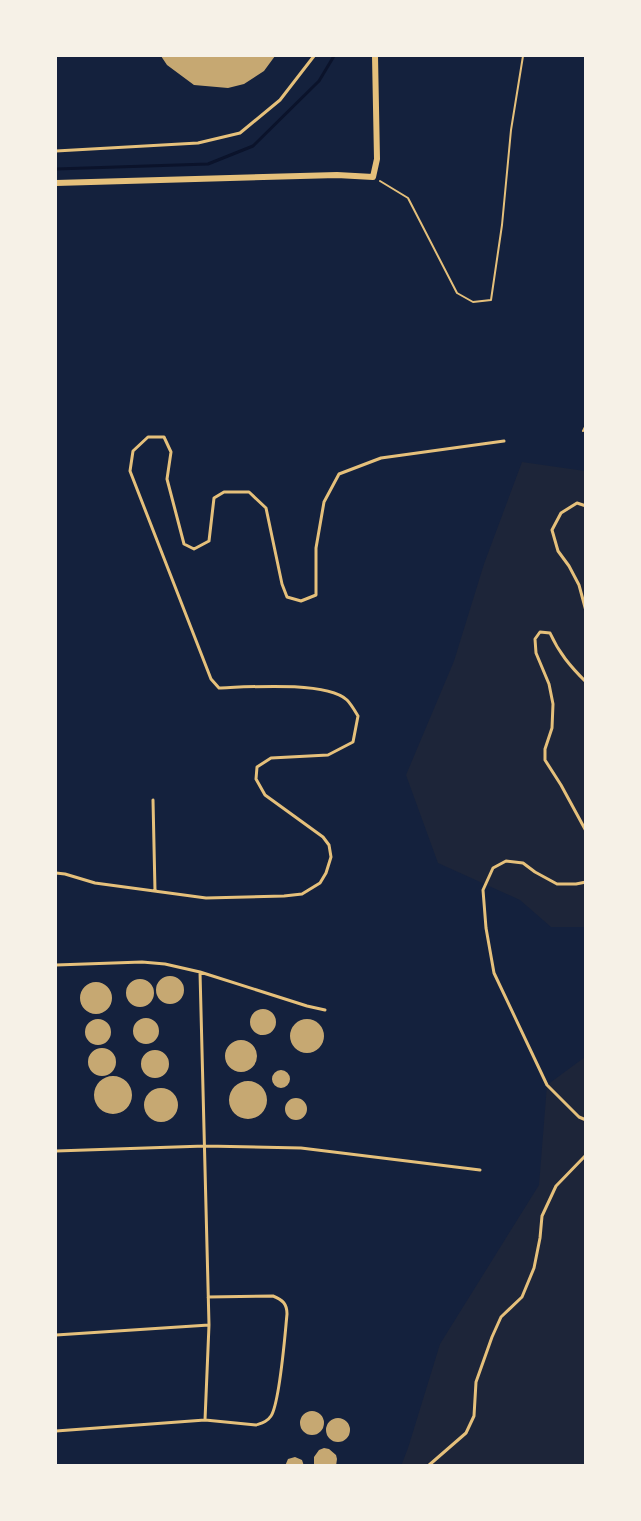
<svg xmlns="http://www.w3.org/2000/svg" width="641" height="1521" viewBox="0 0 641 1521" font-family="Barlow,sans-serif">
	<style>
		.green { fill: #1d2539 }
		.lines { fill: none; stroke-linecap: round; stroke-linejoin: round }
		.stream { stroke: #0b132b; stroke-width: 3 }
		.building { fill: #c6a872 }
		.path { stroke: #e5c07b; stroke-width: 2 }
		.service { stroke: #e5c07b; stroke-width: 3 }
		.minor { stroke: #e5c07b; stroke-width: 6 }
	</style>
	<rect width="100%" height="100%" fill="#14213d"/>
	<path class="green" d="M522,462l63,9v456h-34l-31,-27 -82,-37 -32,-88 48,-114 30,-97z
		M585,1057v408l-184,1 7,-18 32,-104 99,-159 8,-100z"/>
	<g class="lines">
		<path class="stream" d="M56,169l152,-5 45,-18 66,-65 15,-25"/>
	</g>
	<path class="building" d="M161,56h114l-11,15 -20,13 -16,4 -34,-3 -27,-20z
		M156 990a14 14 0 1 1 28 0a14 14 0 1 1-28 0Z
		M126 993a14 14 0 1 1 28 0a14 14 0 1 1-28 0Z
		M80 998a16 16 0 1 1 32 0a16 16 0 1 1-32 0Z
		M250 1022a13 13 0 1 1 26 0a13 13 0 1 1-26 0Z
		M133 1031a13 13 0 1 1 26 0a13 13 0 1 1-26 0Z
		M290 1036a17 17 0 1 1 34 0a17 17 0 1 1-34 0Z
		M85 1032a13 13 0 1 1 26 0a13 13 0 1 1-26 0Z
		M225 1056a16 16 0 1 1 32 0a16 16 0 1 1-32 0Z
		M88 1062a14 14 0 1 1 28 0a14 14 0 1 1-28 0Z
		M141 1064a14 14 0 1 1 28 0a14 14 0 1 1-28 0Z
		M272 1079a9 9 0 1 1 18 0a9 9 0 1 1-18 0Z
		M94 1095a19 19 0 1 1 38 0a19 19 0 1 1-38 0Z
		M229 1100a19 19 0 1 1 38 0a19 19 0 1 1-38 0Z
		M144 1105a17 17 0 1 1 34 0a17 17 0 1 1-34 0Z
		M285 1109a11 11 0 1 1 22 0a11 11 0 1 1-22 0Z
		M300 1423a12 12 0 1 1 24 0a12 12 0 1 1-24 0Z
		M326 1430a12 12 0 1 1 24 0a12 12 0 1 1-24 0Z
		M324,1448l5,1 7,6 1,4 -1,7h-22v-9l5,-7z
		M295,1457l7,3 2,6h-19l3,-7z"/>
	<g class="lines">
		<path class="path" d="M380,181l28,17 49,95 16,9 18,-2 11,-75 9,-95 12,-74
			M583,431l3,-6"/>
		<path class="service" d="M56,151l142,-8 42,-10 40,-33 34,-44
			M586,506l-9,-3 -16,10 -9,17 6,21 11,15 10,19 7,26
			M586,682c-16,-16 -27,-29 -36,-49l-10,-1 -5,7 1,14 13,31 4,20 -1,24 -7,21v11l16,25 25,46
			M153,800l2,91
			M56,873l9,1 30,9 111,15 78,-2 18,-2 18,-11 6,-10 5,-16 -2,-12 -6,-8 -58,-42 -9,-16 1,-12 14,-9 57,-3 25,-13 5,-26c-3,-5 -7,-12 -11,-16 -21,-19 -99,-13 -128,-12l-8,-9 -81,-208 3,-20 15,-14h16l7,15 -4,27 17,65 10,5 15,-8 5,-43 10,-6h25l17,16 16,76 5,13 14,4 15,-6v-47l8,-46 15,-28 42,-16 123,-17
			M586,882l-10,2h-19l-22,-12 -12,-9 -17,-2 -13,7 -10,22 3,38 8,45 53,112 32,32 7,3
			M56,965l86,-3 23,2 35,8 107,34 18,4
			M56,1151l149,-5 96,2 179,22
			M56,1335l153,-10 -9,-353
			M205,1420l51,5c6,-2 11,-3 15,-9 9,-14 14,-82 16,-102 0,-10 -4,-14 -14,-18l-65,1
			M56,1431l149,-11 4,-95
			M428,1466l38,-33 8,-17 2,-34 16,-45 9,-20 21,-20 12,-29 6,-30 2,-22 14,-30 30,-31"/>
		<path class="minor" d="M56,183l281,-8 36,2 4,-18 -2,-103"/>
	</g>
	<rect width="641" height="1521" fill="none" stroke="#f6f1e7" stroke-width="114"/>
</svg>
